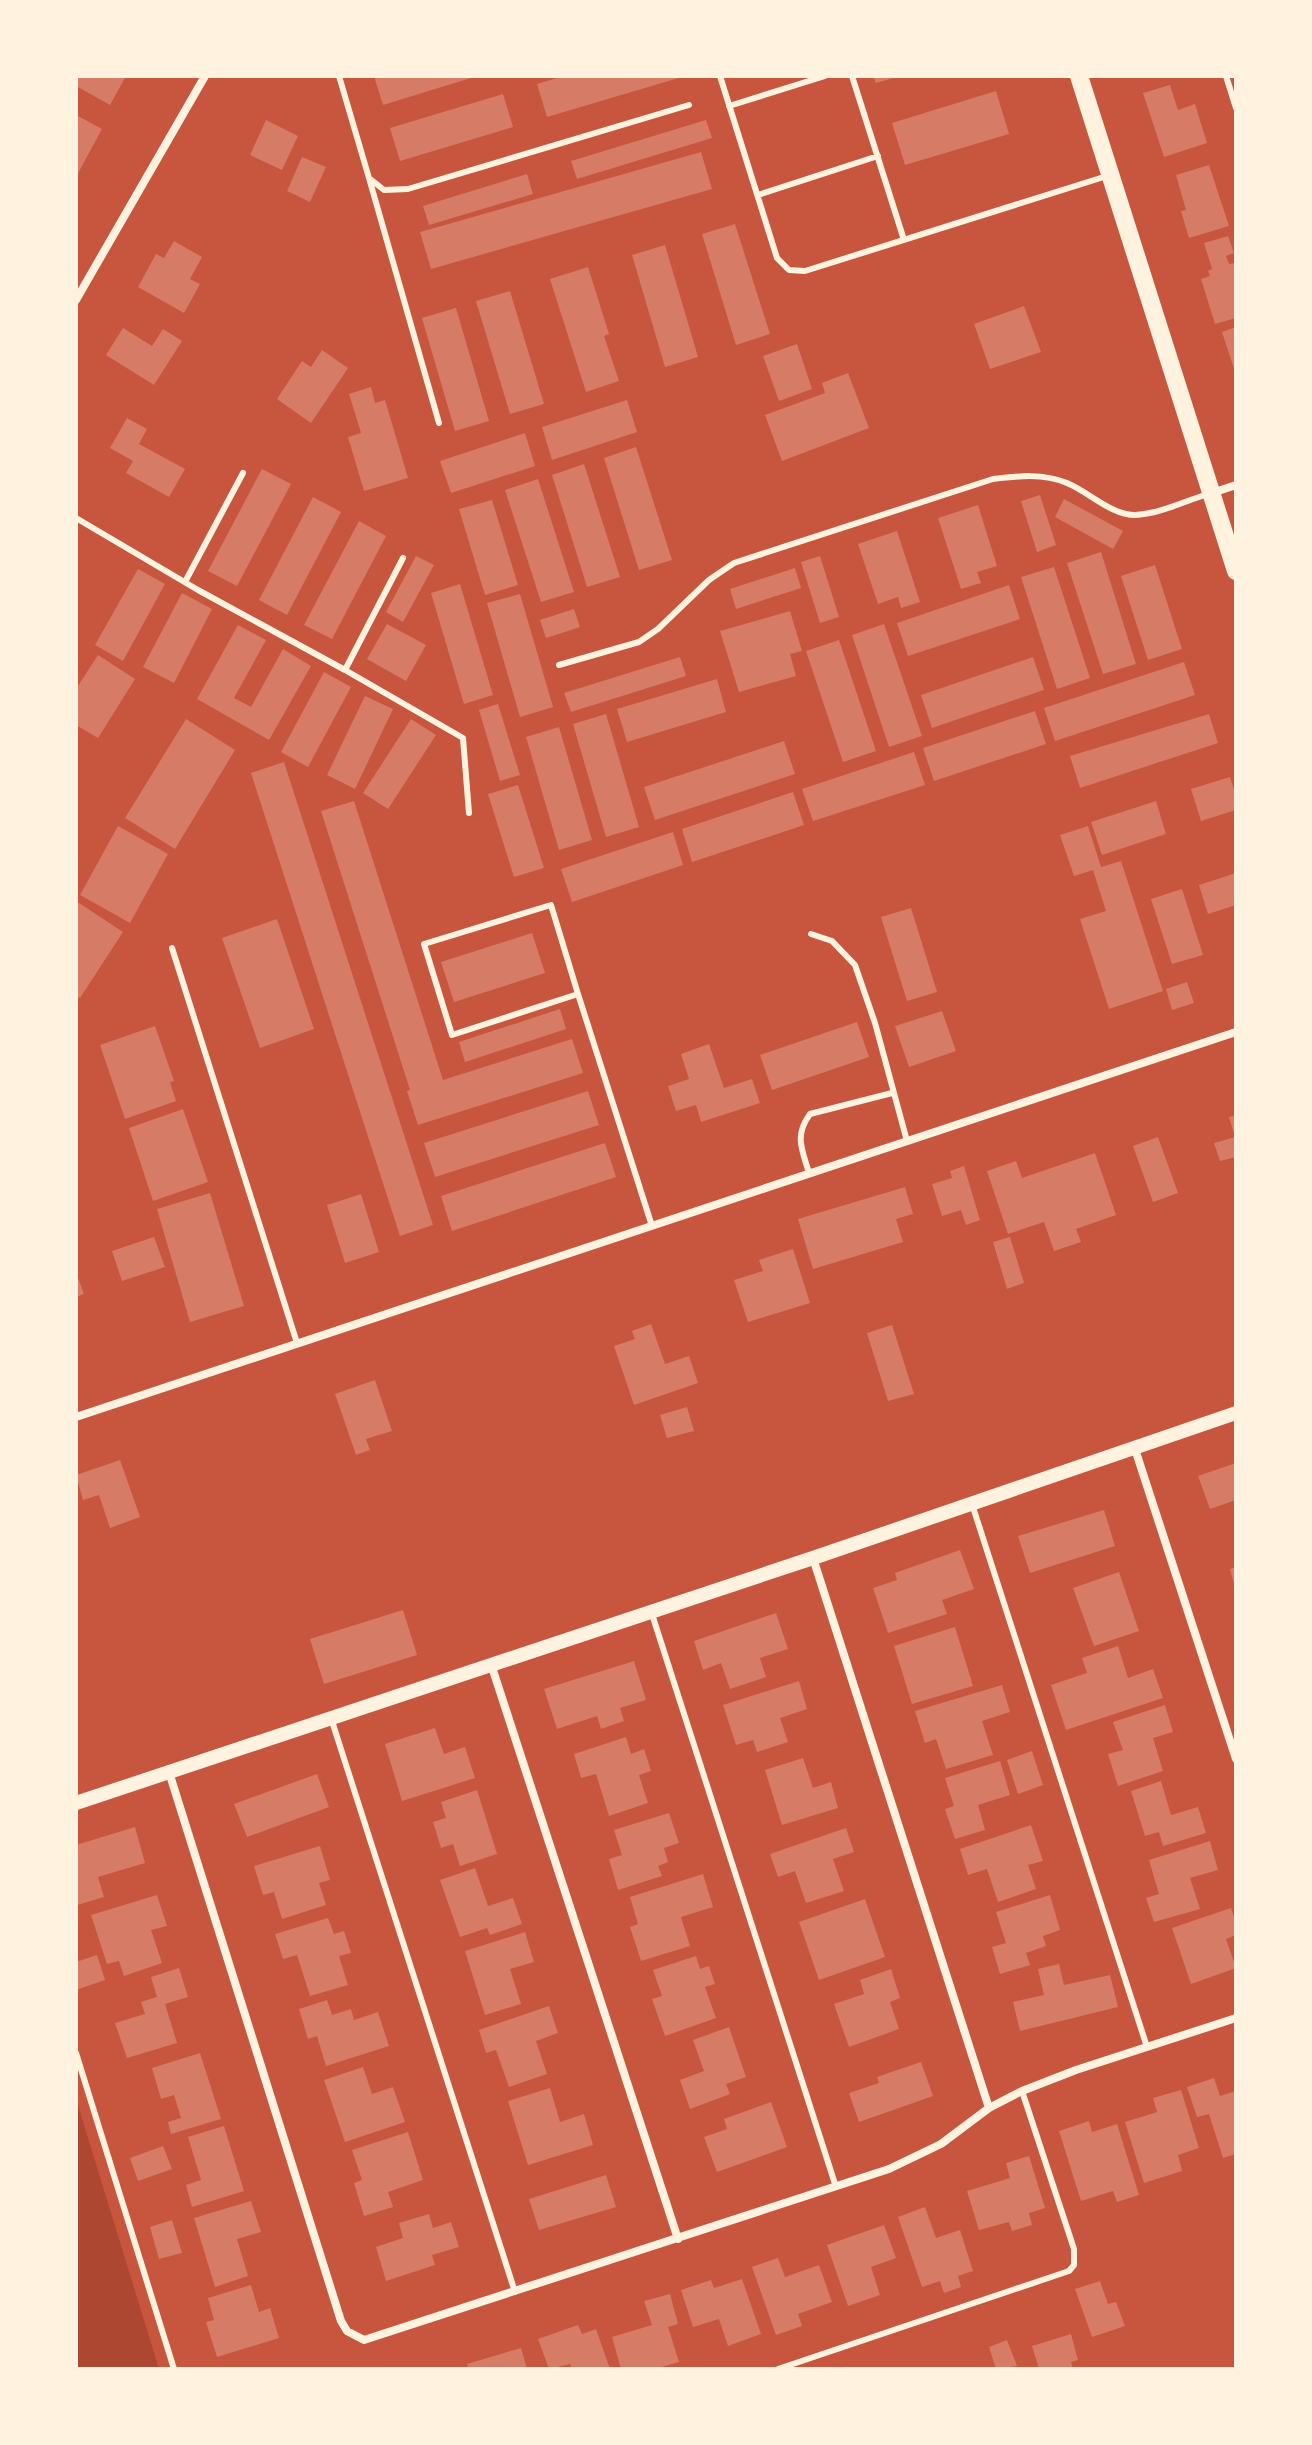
<svg xmlns="http://www.w3.org/2000/svg" width="1312" height="2445" viewBox="0 0 1312 2445" font-family="'Fira Sans',sans-serif">
	<style>
		.green { fill: #ae4732 }
		.building { fill: #d67c66 }
		.lines { fill: none; stroke-linecap: round; stroke-linejoin: round }
		.service { stroke: #fff3e0; stroke-width: 6 }
		.minor { stroke: #fff3e0; stroke-width: 8 }
		.tertiary { stroke: #fff3e0; stroke-width: 14 }
		.primary { stroke: #fff3e0; stroke-width: 18 }
	</style>
	<rect width="100%" height="100%" fill="#c8553d"/>
	<path class="green" d="M76,2099l83,270h-83z"/>
	<path class="building" d="M76,76h50l-16,29 -34,-19z
		M374,76h100v1l-91,28z
		M564,76h117l1,1 -135,40 -10,-33z
		M873,76h24v1l-21,6z
		M1170,85l8,25 17,-6 12,39 -43,14 -21,-64z
		M996,91l13,43 -104,31 -13,-42z
		M503,94l10,33 -113,34 -10,-33z
		M76,115l26,14 -26,48z
		M266,120l32,16 -16,34 -32,-15z
		M706,120l6,18 -135,41 -6,-18z
		M701,152l11,37 -281,80 -11,-37z
		M302,157l24,10 -16,35 -23,-11z
		M1209,165l20,61 -40,12 -8,-27 5,-1 -10,-35z
		M527,174l6,20 -104,31 -6,-19z
		M735,224l35,110 -34,11 -34,-111z
		M1228,236l6,17 -8,3 3,8 6,-1 1,4 -2,9 2,42 -21,6 -14,-45 9,-3 -2,-5 4,-2 -8,-26z
		M174,241l28,16 -12,22 10,5 -16,29 -46,-26 18,-33 8,4z
		M665,245l33,112 -33,10 -33,-112z
		M588,267l21,67 -5,2 15,45 -33,11 -36,-113z
		M510,291l34,113 -34,10 -34,-113z
		M1024,306l17,46 -51,17 -16,-45z
		M456,308l33,113 -34,10 -33,-113z
		M1236,327v45h-1l-13,-40z
		M123,328l29,18 11,-17 19,12 -28,44 -48,-30z
		M797,344l15,45 -33,12 -16,-45z
		M322,350l26,18 -37,55 -34,-24 25,-38 9,6z
		M848,373l21,55 -87,33 -17,-46 60,-22 -3,-10z
		M371,387l4,16 10,-3 23,78 -44,13 -16,-54 13,-4 -12,-39z
		M627,400l10,32 -85,28 -10,-33z
		M127,418l20,11 -8,15 46,25 -16,28 -43,-24 7,-12 -23,-13z
		M525,433l10,33 -84,27 -11,-32z
		M636,447l36,113 -33,10 -35,-112z
		M584,464l36,113 -33,10 -35,-112z
		M262,469l29,15 -54,102 -29,-15z
		M538,479l36,113 -33,10 -36,-112z
		M1040,495l16,50 -19,7 -16,-51z
		M313,497l28,15 -54,103 -28,-15z
		M1064,499l59,32 -10,18 -58,-32z
		M492,500l26,85 -33,10 -26,-86z
		M978,505l19,61 -20,6 4,11 -20,6 -23,-71z
		M359,521l27,15 -54,103 -28,-14z
		M897,531l23,71 -19,6 -3,-11 -20,7 -20,-60z
		M1101,552l35,112 -33,10 -36,-111z
		M416,556l18,9 -31,57 -17,-10z
		M820,556l19,61 -19,6 -19,-61z
		M1155,565l27,84 -34,11 -27,-84z
		M1054,567l36,111 -33,11 -36,-112z
		M795,568l6,20 -65,21 -6,-20z
		M138,569l27,15 -42,77 -28,-16z
		M460,584l33,111 -29,9 -33,-111z
		M1009,585l11,34 -112,37 -11,-33z
		M182,593l30,16 -38,74 -31,-16z
		M520,594l33,113 -33,10 -33,-114z
		M574,609l6,18 -34,11 -6,-18z
		M790,611l12,40 -12,3 6,22 -57,16 -19,-61z
		M387,624l39,21 -20,36 -39,-22z
		M884,624l38,112 -33,11 -37,-112z
		M238,625l28,15 -32,58 17,9 32,-58 28,17 -42,74 -72,-41z
		M839,640l37,111 -33,11 -37,-111z
		M98,655l37,24 -37,59 -22,-13v-36z
		M680,657l6,19 -115,36 -7,-19z
		M1033,657l11,33 -112,38 -11,-33z
		M1184,662l11,33 -140,46 -11,-33z
		M324,672l27,15 -43,80 -27,-15z
		M717,679l9,33 -99,30 -10,-33z
		M365,696l28,13 -38,80 -28,-14z
		M498,704l22,71 -20,6 -21,-71z
		M1035,711l11,33 -112,37 -11,-33z
		M606,714l33,113 -33,10 -33,-113z
		M1209,714l9,29 -138,45 -10,-32z
		M186,719l49,31 -60,99 -50,-31z
		M411,719l25,16 -48,74 -25,-16z
		M559,727l33,113 -33,10 -33,-113z
		M784,741l11,33 -140,46 -11,-33z
		M914,752l11,33 -112,36 -11,-32z
		M284,762l149,463 -33,11 -149,-463z
		M1230,777l6,19v14l-35,11 -10,-32z
		M518,785l26,83 -30,9 -26,-83z
		M793,792l11,33 -112,37 -10,-33z
		M354,801l89,279 129,-41 11,34 -165,52 -11,-34 3,-1 -89,-279z
		M1156,801l10,33 -64,21 -11,-33z
		M118,826l50,28 -38,69 -50,-28z
		M1088,826l13,41 20,-6 42,130 -54,18 -29,-90 26,-8 -13,-41 -19,6 -14,-41z
		M673,832l10,33 -111,37 -11,-33z
		M1236,873v32l-28,9 -9,-29z
		M1182,889l21,66 -31,9 -21,-65z
		M76,901l47,31 -43,66 -4,-2z
		M911,908l26,84 -30,9 -26,-84z
		M277,919l37,110 -54,19 -38,-110z
		M532,933l13,40 -91,29 -13,-40z
		M1187,982l7,21 -22,7 -6,-21z
		M560,1009l6,20 -101,33 -6,-20z
		M942,1011l14,40 -47,16 -14,-41z
		M857,1022l12,35 -97,33 -12,-35z
		M155,1026l19,55 -4,1 6,19 -51,18 -25,-74z
		M709,1044l15,44 28,-9 8,24 -59,19 -5,-17 -20,6 -8,-25 21,-7 -8,-25z
		M588,1091l11,34 -164,52 -11,-34z
		M183,1109l25,73 -55,19 -24,-73z
		M1236,1115v42l-16,4 -6,-18 21,-6 -6,-20z
		M1158,1137l20,56 -25,9 -20,-56z
		M605,1143l11,34 -164,54 -11,-35z
		M1095,1153l21,62 -40,14 5,13 -27,9 -10,-29 -36,12 -21,-63 29,-10 6,17z
		M964,1166l16,54 -14,5 -5,-15 -19,6 -10,-32 20,-6 -2,-7z
		M905,1187l8,27 -17,5 7,23 -90,27 -15,-50z
		M210,1193l34,113 -54,16 -33,-113z
		M361,1194l18,58 -34,11 -18,-58z
		M154,1237l11,30 -43,14 -10,-30z
		M1010,1237l14,46 -17,6 -14,-47z
		M793,1249l17,54 -62,19 -14,-42 29,-9 -4,-11z
		M76,1272l8,22 -8,3z
		M651,1324l14,40 24,-8 9,27 -64,22 -20,-59 21,-7 -3,-8z
		M892,1325l22,69 -26,7 -21,-68z
		M375,1380l17,51 -26,8 4,11 -14,5 -21,-61z
		M687,1407l7,24 -27,7 -7,-23z
		M120,1460l20,57 -30,11 -11,-33 -16,5 -7,-25z
		M1236,1463v37l-26,9 -12,-33z
		M1104,1510l11,36 -85,27 -12,-37z
		M960,1550l14,39 -32,11 5,14 -59,19 -15,-45 24,-8 -2,-7z
		M1236,1567v20h-1l-5,-18z
		M1119,1572l20,59 -45,15 -21,-58z
		M403,1610l14,45 -93,29 -14,-45z
		M776,1613l12,36 -28,9 6,19 -36,12 -9,-26 -18,7 -9,-29z
		M955,1627l18,59 -61,18 -18,-58z
		M1118,1646l10,32 25,-9 10,29 -97,32 -15,-45 36,-12 -5,-15z
		M634,1661l12,39 -26,8 4,13 -23,8 -4,-13 -40,13 -13,-40z
		M799,1681l8,28 -27,9 8,24 -31,10 -4,-12 -17,5 -13,-40z
		M1002,1685l8,27 -28,9 11,34 -47,14 -10,-30 -11,4 -10,-32z
		M1165,1705l8,27 -20,6 10,33 -45,15 -10,-32 15,-4 -10,-28z
		M435,1728l9,26 21,-7 10,31 -73,23 -17,-57z
		M626,1737l5,17 13,-5 7,22 -12,4 9,28 -39,13 -13,-42 -15,4 -7,-24z
		M1032,1751l11,34 -25,9 -11,-34z
		M803,1758l10,30 18,-6 7,26 -56,17 -17,-55z
		M1000,1761l10,34 -32,10 7,25 -30,9 -10,-30 9,-3 -9,-28z
		M317,1774l12,33 -82,30 -13,-33z
		M1161,1781l10,34 27,-8 8,26 -43,13 -4,-14 -14,4 -14,-45z
		M477,1790l20,64 -37,12 -7,-22 -12,4 -8,-26 13,-4 -5,-16z
		M669,1813l10,30 -15,5 4,14 -10,4 4,10 -44,14 -9,-31 13,-4 -8,-25z
		M1031,1825l12,36 -15,4 8,24 -38,13 -11,-33 -19,6 -8,-26z
		M135,1827l10,36 -47,14 6,20 -27,8 -1,-60z
		M846,1828l8,24 -21,7 11,32 -38,12 -11,-32 -17,6 -8,-23z
		M1210,1841l8,29 -28,8 10,31 -46,13 -8,-24 13,-4 -10,-34z
		M320,1846l10,34 -11,3 7,22 -44,14 -8,-27 -11,3 -9,-29z
		M475,1868l13,38 25,-8 9,26 -32,11 -3,-7 -27,9 -20,-57z
		M703,1874l10,33 -32,10 9,29 -49,15 -11,-34 8,-3 -8,-27z
		M157,1895l10,31 -16,4 11,33 -38,13 -5,-15 -12,3 -16,-49z
		M1050,1895l10,35 -17,6 3,10 -20,7 4,12 -30,9 -8,-27 14,-4 -10,-31z
		M865,1899l20,58 -66,23 -20,-58z
		M1231,1908l5,15v12l-10,4 10,29 -45,16 -19,-56z
		M328,1918l6,16 10,-3 7,22 -12,3 9,29 -38,11 -13,-41 -14,4 -8,-25z
		M525,1932l9,30 -24,7 11,35 -36,11 -20,-64z
		M97,1955l8,25 -29,10v-28z
		M696,1956l4,13 9,-3 6,18 -10,3 11,31 -51,18 -13,-37 10,-3 -9,-26z
		M1059,1964l5,21 46,-10 8,32 -98,24 -7,-29 31,-7 -6,-26z
		M179,1968l9,29 -23,7 12,39 -50,15 -12,-35 30,-9 -4,-12 16,-5 -6,-20z
		M891,1969l9,29 -10,4 9,27 -50,18 -15,-43 30,-10 -4,-14z
		M327,2000l5,15 19,-6 3,11 24,-8 11,34 -63,20 -9,-30 -9,3 -9,-30z
		M549,2006l9,27 -22,8 11,33 -38,13 -13,-37 -10,3 -7,-23z
		M729,2027l17,50 -20,7 4,10 -40,15 -10,-29 24,-9 -11,-31z
		M200,2053l21,66 -50,15 -3,-12 13,-4 -7,-23 -13,4 -9,-31z
		M921,2062l12,34 -74,26 -10,-29 30,-10 -2,-6z
		M363,2067l9,27 21,-7 12,35 -60,20 -21,-62z
		M1214,2078l6,18 16,-5v63l-13,4 -14,-44 -12,3 -10,-30z
		M550,2088l10,34 24,-8 9,31 -65,20 -20,-64z
		M1181,2090l18,58 -21,7 4,16 -38,12 -19,-61 32,-10 -4,-14z
		M771,2102l16,45 -70,25 -13,-35 23,-8 -3,-10z
		M1089,2121l3,11 25,-8 22,71 -22,7 -4,-11 -32,10 -22,-70z
		M224,2126l20,65 -52,16 -6,-22 15,-5 -13,-43z
		M408,2132l15,48 -35,12 5,15 -29,9 -10,-33 8,-3 -10,-30z
		M163,2146l9,23 -34,12 -8,-23z
		M1029,2156l16,52 -16,5 3,12 -20,6 -3,-9 -30,8 -12,-39 43,-13 -4,-15z
		M606,2175l10,32 -77,23 -10,-31z
		M251,2201l10,31 -24,7 11,37 -33,11 -21,-69z
		M925,2207l11,31 24,-8 13,41 -15,5 3,11 -17,6 -4,-12 -18,6 -24,-70z
		M429,2214l4,14 18,-6 8,25 -27,8 3,10 -49,16 -10,-34 27,-9 -4,-15z
		M172,2220l10,33 -23,6 -9,-32z
		M884,2225l12,33 -25,9 9,28 -32,11 -21,-61z
		M778,2258l7,19 34,-12 13,37 -34,12 4,12 -26,9 -24,-68z
		M742,2279l19,55 -33,12 -9,-27 -26,8 -12,-37 30,-10 3,8z
		M1100,2281l8,23 8,-2 9,24 -33,11 -17,-48z
		M251,2285l8,27 11,-4 9,30 -62,19 -11,-35 8,-2 -6,-22z
		M670,2294l8,30 -10,3 11,35 -24,7h-34l-9,-32 40,-12 -8,-24z
		M578,2325l4,9 14,-5 14,40h-38l-2,-5 -21,5 -11,-30z
		M1071,2334l7,26 -7,2 2,7h-34l-7,-23z
		M1007,2340l10,26 -21,3 -7,-22z
		M521,2348l6,21h-59l-1,-5z"/>
	<g class="lines">
		<path class="service" d="M339,76l30,102 15,12 24,-1 281,-84
			M720,76l57,182 12,12 16,1 302,-95
			M852,76l52,164
			M1226,76l10,32
			M729,106l96,-30
			M369,178l70,245
			M758,195l120,-39
			M76,518l122,72 147,80 118,68 6,75
			M185,582l58,-109
			M559,665l80,-23 19,-13 51,-49 25,-17 259,-84c25,-3 50,-6 74,4 22,9 44,32 68,32 24,-1 50,-14 73,-21
			M345,670l58,-112
			M811,934l21,7 23,24 20,58 32,118
			M172,948l125,395
			M578,994l-27,-89 -127,39 28,91 126,-41 74,232
			M809,1173c-7,-24 -15,-37 1,-59l82,-21
			M972,1504l175,543
			M651,1611l185,576
			M331,1718l184,574
			M76,2053l98,316
			M778,2369l291,-98 5,-6v-16l-52,-158"/>
		<path class="minor" d="M76,300l129,-224
			M1212,493l24,-8
			M76,1417l1160,-385
			M1135,1449l101,310
			M813,1558l176,550
			M491,1664l187,575
			M169,1772l172,549 6,10 17,9 525,-171 52,-25 48,-36 33,-17 54,-21 160,-52"/>
		<path class="tertiary" d="M76,1803l737,-245 423,-145"/>
		<path class="primary" d="M1079,76l157,495"/>
	</g>
	<rect width="1312" height="2445" fill="none" stroke="#fff3e0" stroke-width="156"/>
</svg>
